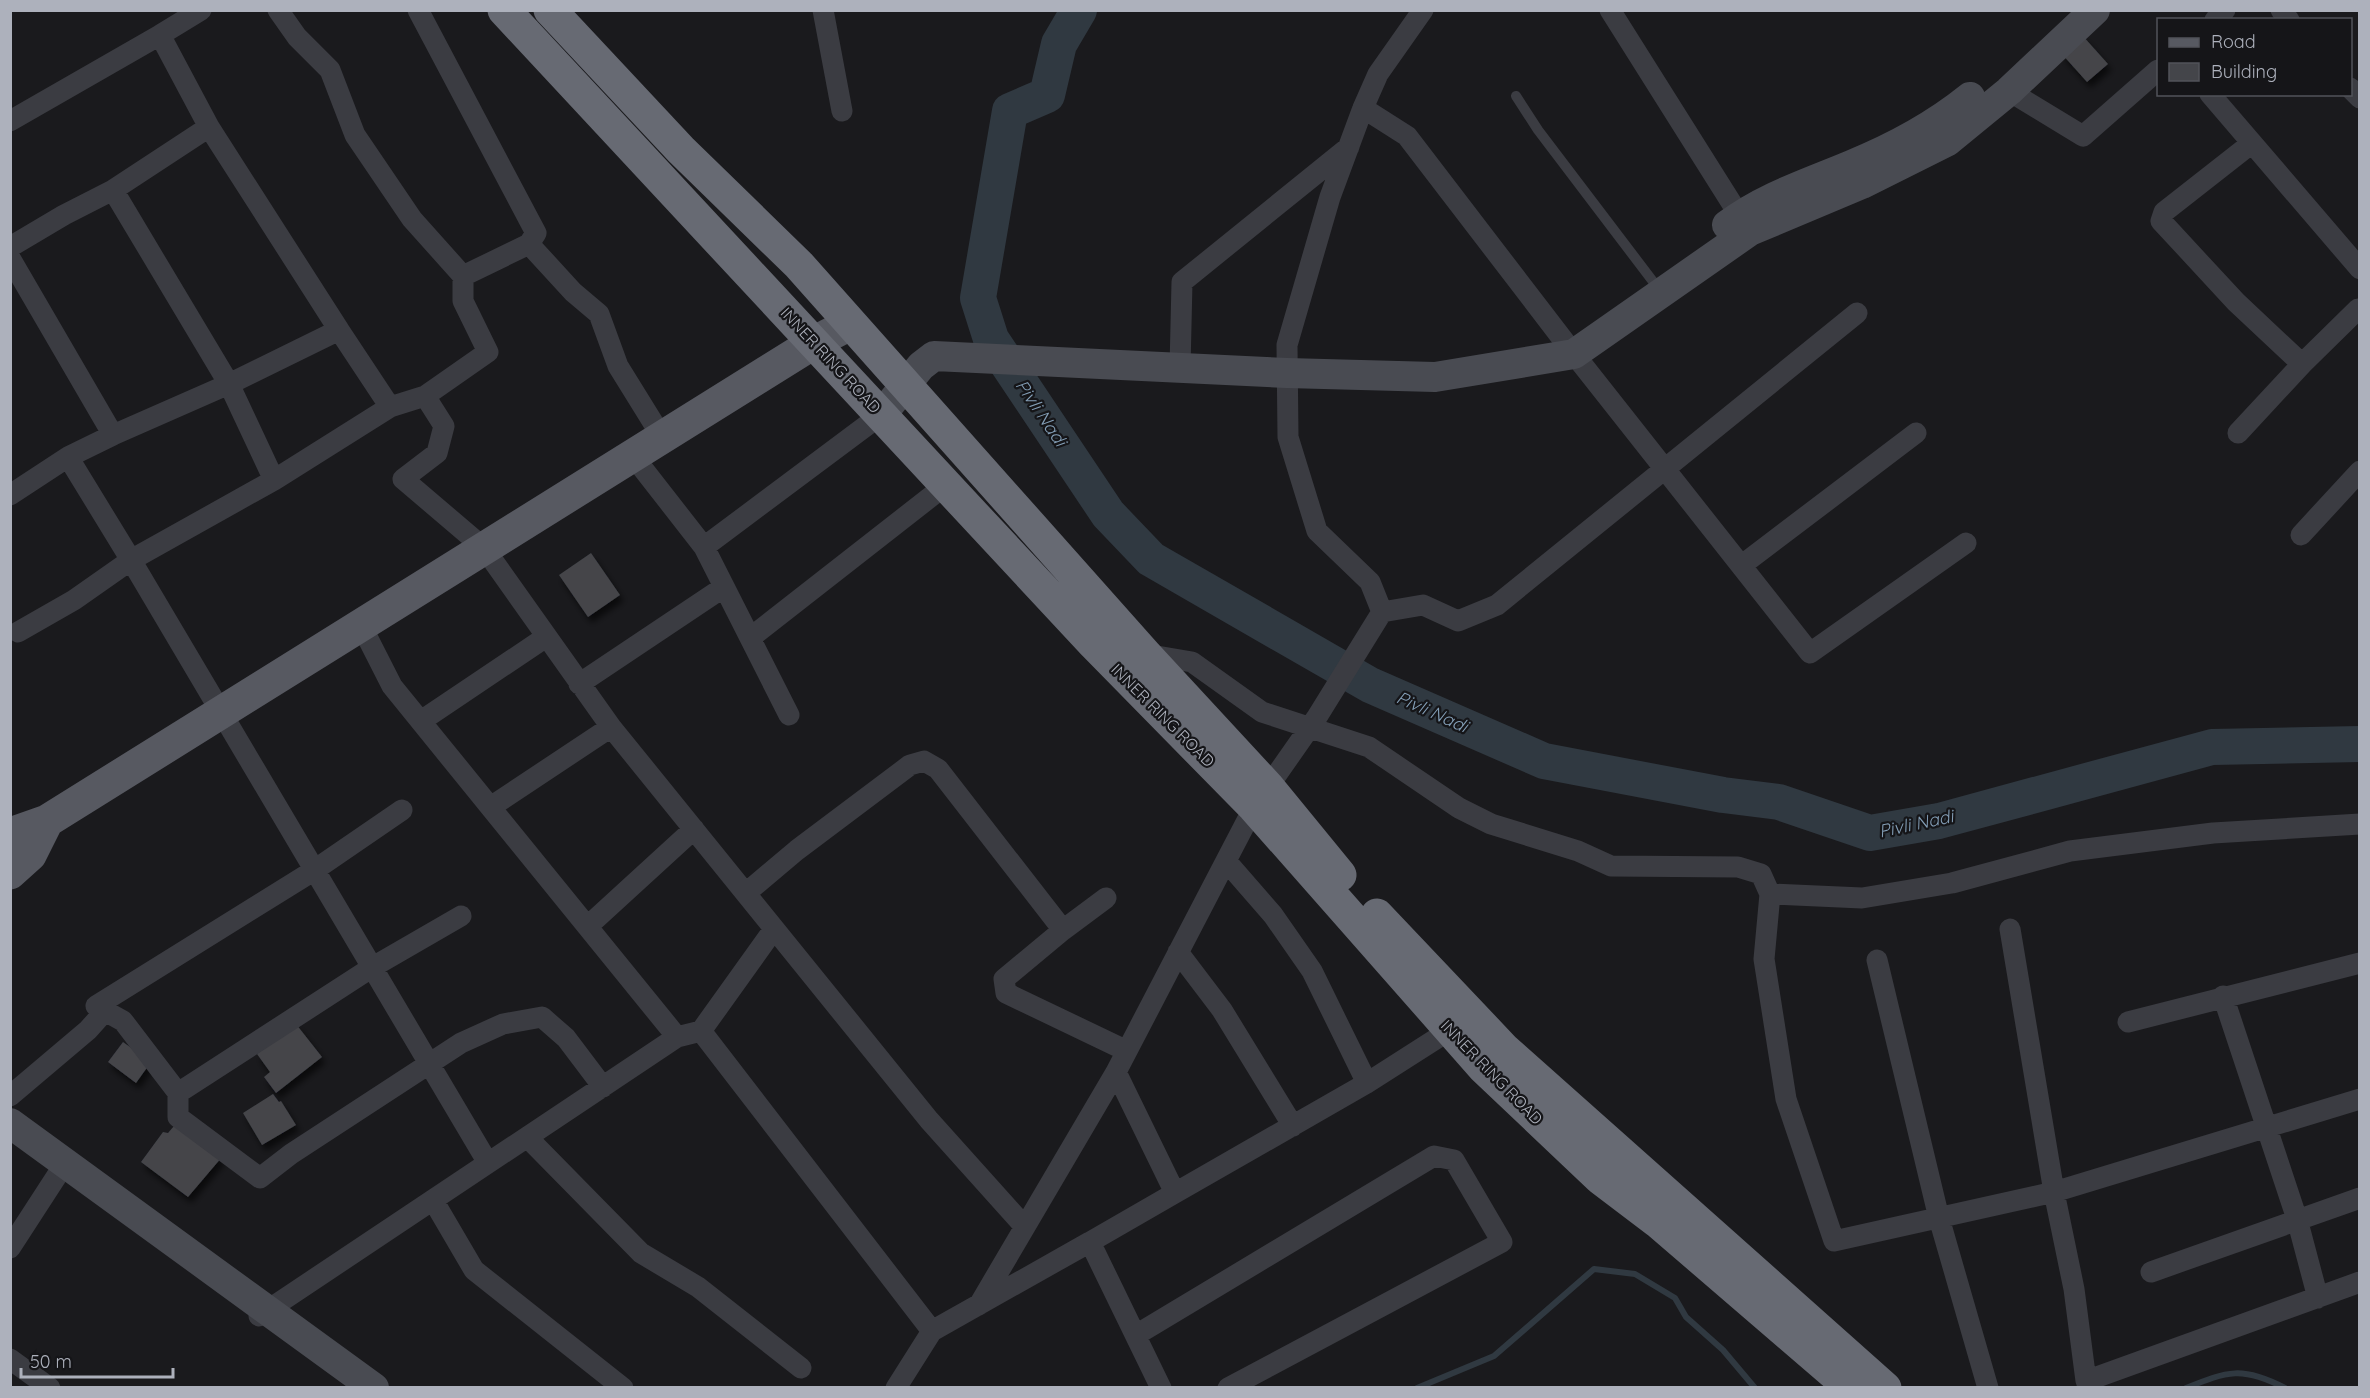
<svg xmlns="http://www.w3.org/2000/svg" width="2370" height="1398" viewBox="0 0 2370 1398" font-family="Quicksand,sans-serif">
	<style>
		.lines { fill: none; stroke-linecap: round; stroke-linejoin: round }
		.stream { stroke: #303941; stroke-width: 6 }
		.river { stroke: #303941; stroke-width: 36 }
		.building { fill: #44454a; filter: url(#shadow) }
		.lane { stroke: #3b3c42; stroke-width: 10 }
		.street { stroke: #3b3c42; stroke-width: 21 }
		.secondary { stroke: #494b52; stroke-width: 30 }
		.primary { stroke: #575961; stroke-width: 33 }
		.highway { stroke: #676a73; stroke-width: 33 }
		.labels { text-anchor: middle; stroke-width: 4.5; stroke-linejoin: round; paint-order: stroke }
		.street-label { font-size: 16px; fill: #adb1bc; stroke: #151518 }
		.water-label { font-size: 18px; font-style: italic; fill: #849fb7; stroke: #151518 }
	</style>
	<defs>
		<filter id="shadow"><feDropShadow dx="3.5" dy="6" stdDeviation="3" flood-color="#0009"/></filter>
	</defs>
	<rect width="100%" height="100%" fill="#1a1a1d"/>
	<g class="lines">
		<path class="stream" d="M1417,1388l77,-32 100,-87 41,5 40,24 11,19 37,33 32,38
			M2186,1388c42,-17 56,-22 99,0"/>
		<path class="river" d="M1079,10l-20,34 -12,51 -37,16 -32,187 13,41 117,175 43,45 219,126 174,76 179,34 56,7 91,31 69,-12 273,-74 148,-3"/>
	</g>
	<path class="building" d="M2082,35l26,29 -21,18 -26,-29z
		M591,553l29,42 -32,22 -29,-42z
		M296,1024l26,33 -46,36 -12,-16 6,-5 -13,-18z
		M123,1042l28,20 -15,21 -28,-21z
		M273,1094l6,8 2,-1 15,24 -34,20 -19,-32z
		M174,1126l48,31 -34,40 -47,-35 22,-30 5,1z"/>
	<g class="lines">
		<path class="lane" d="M1516,96l22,34 123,162"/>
		<path class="street" d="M278,10l19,27 33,33 25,65 57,84 51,57 66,-32 44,48 26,22 19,52 44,71
			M418,10l118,223 -7,11
			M823,10l19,101
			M1610,10l136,216
			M2281,10l8,10
			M2215,20l10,-10
			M160,35l41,-25
			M2350,88l10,10
			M2009,91l74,45 75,-66
			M2210,94l150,175
			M1363,108l44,28 167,218 236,299 156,-110
			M10,121l150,-86 49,92
			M2252,143l-88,69 -3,9 75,81 66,62 56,-55
			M113,190l96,-63 130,203
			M10,247l54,-32 49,-25 116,194 45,96
			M10,258l103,177 -45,22
			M463,276v25l25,51 -63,44 19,30 -7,27 -34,26 81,69 127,179 318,393 96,107
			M1180,368l2,-86 167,-135
			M390,407l35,-11
			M2238,433l64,-69
			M113,435l116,-51 110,-54 51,77 -116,73 -143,80 357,603
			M633,456l71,91
			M10,495l58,-38 63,103 -57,40 -56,32
			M2301,535l59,-64
			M1742,565l174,-132
			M1382,612l-12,-30 -53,-51 -29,-94 -1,-92 43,-148 33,-89 15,-34 45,-64
			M361,625l31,61 285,351
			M750,638l197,-154
			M1145,654l47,8 70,50 107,35 90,61 32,16 87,27 33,15 127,1 23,7 9,20 -6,65 22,140 48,142 220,-49 306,-93
			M579,684l145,-97
			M789,715l-85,-168 178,-133
			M421,721l125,-84
			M1268,787l49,-70 65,-105 41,-7 35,16 39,-16 360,-292
			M492,806l119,-79
			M402,810l-89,61 -217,135 27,15 55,72 193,-125 90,-52
			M1226,861l47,54 39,56 55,112
			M746,893l51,-43 113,-85 14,-4 14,8 125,161 43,-32
			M1770,894l92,4 90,-15 118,-32 143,-18 147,-9
			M588,926l106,-97
			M2010,929l44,263 20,97 12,92 274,-99
			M1063,930l-59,49 2,14 121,58
			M1178,952l44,58 71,116
			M1877,960l62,258 49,170
			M2223,996l74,223 21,79
			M2128,1022l232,-59
			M701,1031l73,-102
			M178,1093v24l82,61 31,-24 170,-111 42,-19 39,-7 24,21 37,49
			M10,1096l78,-66 17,-19
			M527,1137l114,116 57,34 103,81
			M1175,1193l192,-110 94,-60
			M433,1200l41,70 149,118
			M1090,1242l85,-49 -59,-121
			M10,1248l48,-74
			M2151,1272l209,-74
			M979,1305l137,-233 138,-265
			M259,1316l418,-279 24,-6 231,300
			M1136,1335l298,-179 20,4 48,82 -274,146
			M10,1359l40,29
			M896,1388l36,-57 158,-89 71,146"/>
		<path class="secondary" d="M1727,225c37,-28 81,-42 124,-60 42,-17 83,-39 119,-68
			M882,414l39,-48 13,-10 353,17 148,4 139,-23 176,-123 112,-47 86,-43 61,-50 86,-81
			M10,1123l364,265"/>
		<path class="primary" d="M10,834l37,-13 768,-479 35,-18
			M10,873l20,-18 17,-34"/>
		<path class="highway" d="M504,10l590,634 160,163 230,261 116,110 58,44 193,166
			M550,10l131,140 118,115 346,389 123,133 72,88
			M1377,915l127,134 381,339"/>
	</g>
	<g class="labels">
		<g class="street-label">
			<text transform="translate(831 360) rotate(47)" y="6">INNER RING ROAD</text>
			<text transform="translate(1163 715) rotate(45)" y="6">INNER RING ROAD</text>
			<text transform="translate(1492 1072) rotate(46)" y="6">INNER RING ROAD</text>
		</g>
		<g class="water-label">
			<text transform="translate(1041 413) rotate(56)" y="6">Pivli Nadi</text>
			<text transform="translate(1432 712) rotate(24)" y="6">Pivli Nadi</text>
			<text transform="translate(1916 824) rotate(-12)" y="6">Pivli Nadi</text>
		</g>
	</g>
	<rect width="2370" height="1398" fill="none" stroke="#adb1bc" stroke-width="24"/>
	<rect x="2157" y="18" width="195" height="78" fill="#151518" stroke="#52535a" stroke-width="1.5"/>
	<rect x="2169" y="38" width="30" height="9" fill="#575961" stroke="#52535a" stroke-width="1.5"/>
	<text x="2211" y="48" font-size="18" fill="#adb1bc">Road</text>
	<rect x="2169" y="63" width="30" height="18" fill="#44454a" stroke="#52535a" stroke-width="1.5"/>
	<text x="2211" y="78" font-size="18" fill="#adb1bc">Building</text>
	<path d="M21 1368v9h152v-9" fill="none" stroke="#adb1bc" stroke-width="3"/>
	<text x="30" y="1368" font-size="18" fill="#adb1bc" stroke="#151518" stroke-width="4.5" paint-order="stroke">50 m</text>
</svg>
